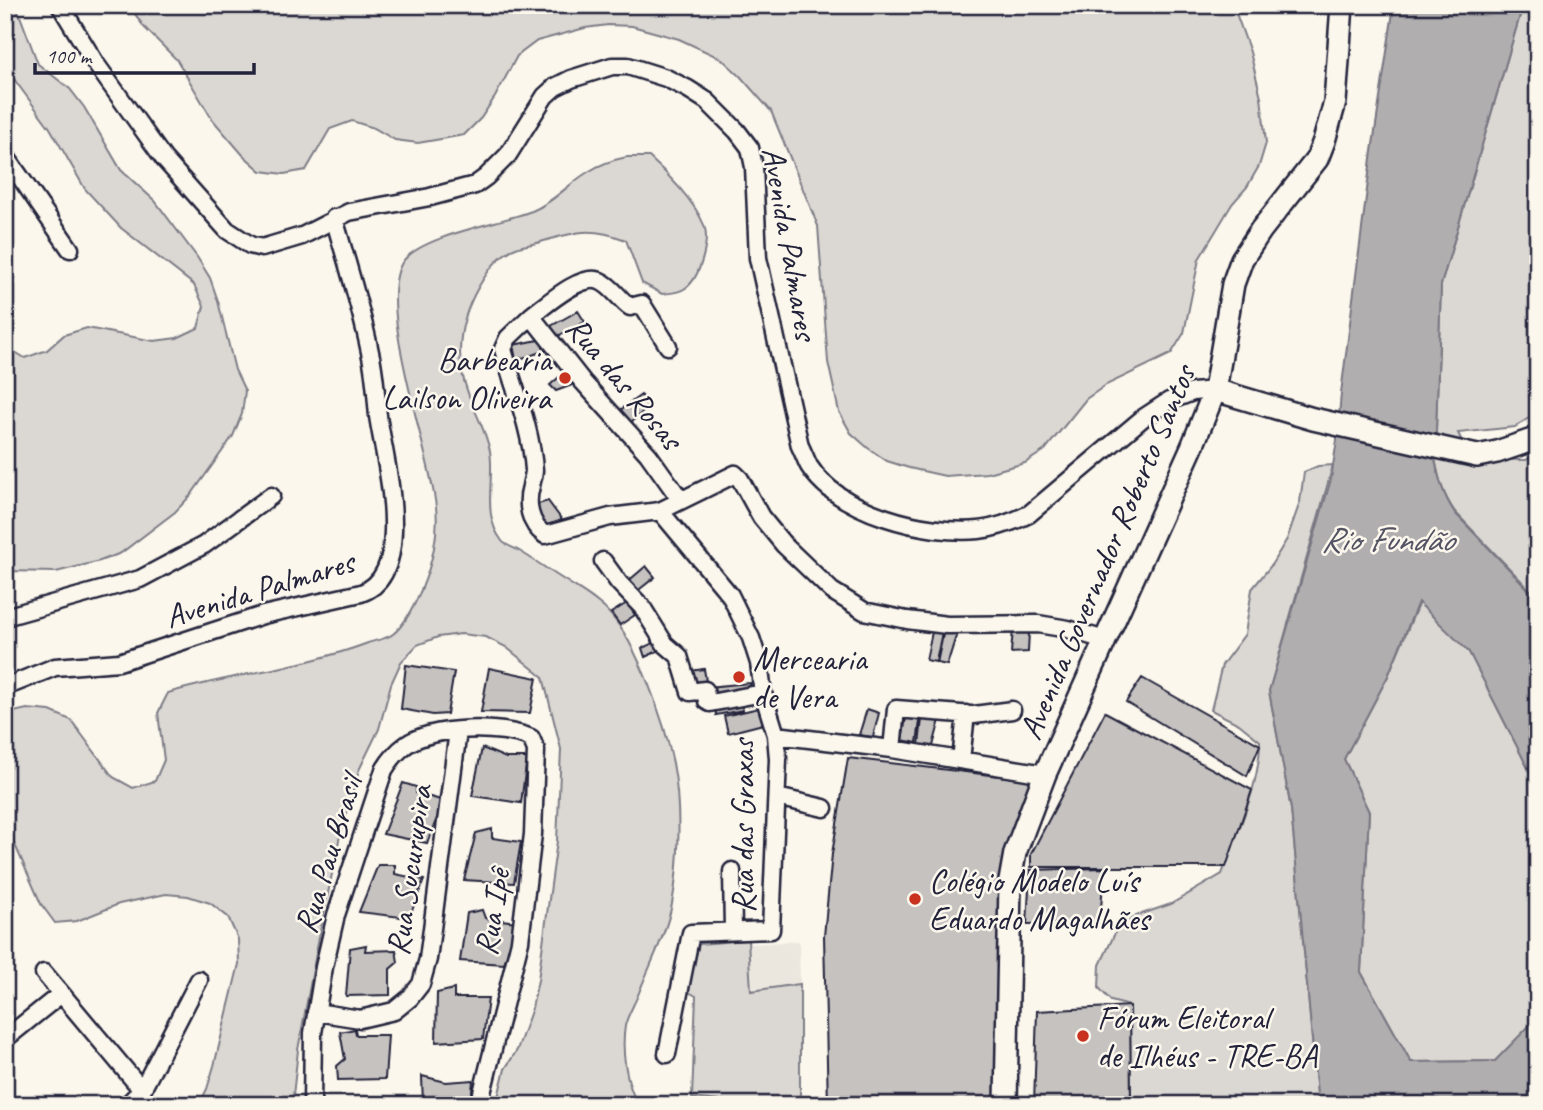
<svg xmlns="http://www.w3.org/2000/svg" width="1543" height="1110" viewBox="0 0 1543 1110" font-family="Caveat,sans-serif">
	<style>
		.built { fill: #ebe7df }
		.green { fill: #dbd8d3; stroke: #7e7d87; stroke-width: 2 }
		.water { fill: #b1aeb0; stroke: #787681; stroke-width: 2 }
		.building { fill: #c6c2c0; stroke: #22223b; stroke-width: 2 }
		.lines { fill: none; stroke-linecap: round; stroke-linejoin: round }
		.minor-casing { stroke: #22223b; stroke-width: 21 }
		.secondary-casing { stroke: #22223b; stroke-width: 26 }
		.minor { stroke: #fbf7ec; stroke-width: 16 }
		.secondary { stroke: #fbf7ec; stroke-width: 21 }
		.poi-dot { fill: #c8321e; stroke: #fbf7ec; stroke-width: 2.5 }
		.labels { text-anchor: middle; stroke-width: 5; stroke-linejoin: round; paint-order: stroke }
		.street-label { font-size: 33px; fill: #22223b; stroke: #fbf7ec }
		.poi-label { font-size: 33px; fill: #22223b; stroke: #fbf7ec; text-anchor: start }
		.water-label { font-size: 35px; font-style: italic; fill: #545364; stroke: #fbf7ec }
	</style>
	<rect width="100%" height="100%" fill="#fbf7ec"/>
	<filter id="ink" filterUnits="userSpaceOnUse"><feTurbulence type="fractalNoise" baseFrequency=".0143" numOctaves="2"/><feDisplacementMap in="SourceGraphic" scale="14" xChannelSelector="R" yChannelSelector="G"/><feConvolveMatrix kernelMatrix="1 2 1 2 8 2 1 2 1" color-interpolation-filters="sRGB"/></filter>
	<g filter="url(#ink)">
		<path class="built" d="M799,941l1,43 -49,7 -1,-47z"/>
		<path class="green" d="M5,5h11l22,59 32,25 14,18 37,63 34,31 42,56 13,21 8,23 17,69 10,21 -3,23 -9,22 -42,59 -16,17 -54,41 -21,8 -44,11 -51,-1v-225l20,12 22,-8 17,-15 23,-7 67,13 23,-3 21,-10 6,-22 -10,-21 -73,-57 -36,-39 -35,-61 -45,-61z
			M129,5h1104l17,47 11,45 5,46 -7,23 -12,21 -15,17 -33,55 -15,74 -13,21 -65,31 -20,14 -41,51 -20,13 -38,10 -42,3 -36,-8 -22,-7 -19,-13 -17,-15 -12,-21 -11,-50 -10,-136 -47,-115 -31,-35 -18,-17 -43,-20 -47,-13 -24,-1 -23,3 -48,13 -20,15 -22,41 -14,21 -17,17 -46,8 -23,-3 -21,-12 -22,-7 -22,8 -24,41 -22,4 -23,-3 -18,-16 -31,-36 -35,-59 -33,-33z
			M1523,5h15v407l-23,15 -57,6 13,26 55,1 12,-7v154l-4,-13 -79,-82c-12,-17 -16,-32 -20,-53l6,-174z
			M627,157h22c18,16 46,45 55,68 6,16 -4,55 -20,64 -6,4 -16,4 -22,5l-20,-11 -16,-43c-37,-14 -52,-8 -89,3 -7,2 -14,2 -21,5 -17,6 -28,23 -37,38 -19,33 -25,68 -12,104 7,22 18,38 23,61 5,30 -9,63 12,90 4,5 13,7 19,11 15,9 30,20 45,29 15,10 32,19 44,33 27,29 55,109 63,149 8,41 7,99 -1,141 -6,31 -23,62 -34,91 -4,10 -11,21 -13,31 -4,25 1,57 13,79h-142l9,-36 12,-19 15,-42 6,-28 19,-139 4,-92 -18,-72 -37,-30 -20,-10 -25,-3 -23,3 -21,8 -16,17 -10,22 -12,45 -20,41 -20,70 -19,92 -22,118 -6,55h-93l8,-16 7,-23 25,-102 -1,-25 -10,-22 -18,-14 -22,-7 -22,-2 -47,10 -42,17 -22,2 -14,-19 -29,-66 -7,-9v-115l22,-5 23,2 21,9 42,57 20,11 22,-7 9,-21 -6,-47 10,-20c66,-19 136,-26 200,-50 8,-3 19,-4 25,-9 13,-10 22,-30 28,-44 11,-25 18,-56 15,-83 -5,-52 -63,-209 -32,-247 21,-25 96,-37 128,-49 22,-9 36,-27 56,-39 12,-8 24,-12 39,-15z
			M1333,465l-64,226 22,118 27,296 -187,-1 -1,-98 -19,-5 -12,-13 1,-23 16,-34 20,-15 35,-12 51,-30c15,-42 38,-88 38,-133l-21,-17 -28,-14 11,-45 23,-31 7,-45 18,-22 17,-28 13,-37 4,-30 14,-6z
			M1419,602l50,50 62,122 7,38v205l-43,44 -84,1 -50,-90 8,-160 -25,-53 44,-83z
			M748,940l3,51 49,-7v121h-44l-64,-7 4,-102 -9,-5 12,-47z"/>
		<path class="water" d="M1394,5h129l-82,280 -6,174c4,21 8,36 20,54l79,82 4,12v205l-7,-38 -62,-122 -51,-50 -30,74 -44,83 25,53 -8,160 50,90 84,-1 43,-44v88h-220l-27,-296 -22,-118 62,-212 6,-39 4,-47 30,-235z"/>
		<path class="building" d="M578,311l7,11 -27,14 -7,-10z
			M544,339l4,11 -32,10 -3,-15z
			M566,371l9,13 -19,7 -6,-6z
			M641,395l10,10 -21,18 -11,-12z
			M548,501l14,19 -16,6 -11,-21z
			M646,566l9,11 -20,16 -9,-10z
			M627,603l8,12 -15,10 -9,-12z
			M1013,629l16,2 -1,21 -17,1z
			M944,630l13,3 -10,32 -10,-2z
			M932,632h10l-6,30 -10,-2z
			M658,641l4,8 -17,8 -3,-9z
			M406,665l48,7 -7,42 -14,1 -32,-6z
			M489,668l48,10 -7,35 -49,-1z
			M704,669l3,18 -15,3 -2,-19z
			M1142,678l118,67 -13,31 -121,-74z
			M750,683l2,12 -42,5 -3,-13z
			M740,701l3,9 -27,5 -1,-11z
			M759,708l4,16 -35,9 -4,-17z
			M867,709l12,4 -6,24 -14,-2z
			M1105,712l147,78 -26,77h-195v-13z
			M906,718l14,3 -3,22 -15,-3z
			M922,719l18,1 -7,26 -14,-1z
			M482,748l24,10h21l-6,45 -49,-7z
			M848,758l184,22 -30,82 1,243h-175l-4,-169 8,-82z
			M403,783l13,4v6l28,8 -17,42 -44,-9z
			M492,829v9l29,4 -7,41 -50,-3 12,-47z
			M378,865h17v9l29,6 -15,38 -50,-6z
			M1104,868l-4,55 -73,1 3,-54z
			M482,910l3,8 32,4 -13,42 -44,-3 7,-48z
			M366,945l-1,6 31,-1 2,12 -8,7v26l-44,1 4,-48z
			M454,989v9h34l-5,41 -47,3 1,-49z
			M1130,1006l1,98h-97l3,-93z
			M355,1029l1,6h32l-3,44 -47,1 -1,-14 8,-7 -5,-27z
			M422,1076l24,6 27,-2 -2,25h-48z"/>
		<g class="lines">
			<defs>
				<path id="minor" d="M60,5l36,59 68,95 63,71 23,15 12,3 40,-12 47,-24 81,-15 45,-12 11,-8 22,-22 37,-59 10,-9 16,-8 41,-13h16l38,12 22,11 19,12 30,30 13,17 4,19 4,91 42,188c3,6 6,14 9,20 30,47 117,69 170,64 18,-2 34,-8 50,-16l114,-96 26,-17 24,-9 22,-2
					M5,155l65,94
					M531,316l-23,22 -5,11c11,40 28,78 31,121 0,5 -2,10 -3,16 -5,17 -2,38 14,49l65,-18 50,-6 75,-37 5,5 21,38 23,28 48,46 32,20 43,9 40,5 91,-1 30,5 37,11
					M668,346l-26,-42 -12,3c-10,-7 -18,-21 -30,-26 -19,-8 -54,24 -69,35l52,66 65,72 32,45
					M660,511l70,84 21,43 8,25 4,30 13,42 2,24 -7,171 -80,3 -24,121
					M603,561l16,22 23,24 23,37 14,12 11,36 15,-2 2,11 3,2 53,-10
					M5,617l135,-38 64,-34 67,-49
					M5,687l50,-20 64,-5 144,-47 98,-22c56,-19 23,-135 17,-177 -2,-22 -3,-43 -8,-64 -9,-45 -23,-89 -36,-134
					M776,735l116,14 153,25
					M892,749l4,-40 78,6 38,-5
					M961,760l5,-46
					M777,797l47,11
					M732,871l1,59
					M44,973l98,117
					M316,1012l44,7 34,-8 16,-13 11,-14 7,-25 30,-228
					M5,1039l56,-45
					M127,1105l15,-15 57,-110
					M312,1105l1,-72 11,-66 12,-52 48,-145c6,-10 12,-18 22,-25 26,-19 96,-20 125,-7l5,12 -3,84 -13,107 -41,164"/>
				<path id="secondary" d="M1215,390l98,29 164,37 20,-4 41,-14
					M1006,1105l4,-224 5,-28 30,-79 147,-327 23,-57 18,-106 9,-25 19,-29 56,-71 7,-18 11,-39 7,-97"/>
			</defs>
			<use href="#minor" class="minor-casing"/>
			<use href="#secondary" class="secondary-casing"/>
			<use href="#minor" class="minor"/>
			<use href="#secondary" class="secondary"/>
		</g>
	</g>
	<g class="poi-dot">
		<circle cx="565" cy="378" r="7"/>
		<circle cx="739" cy="677" r="7"/>
		<circle cx="915" cy="899" r="7"/>
		<circle cx="1083" cy="1036" r="7"/>
	</g>
	<g class="labels">
		<g class="street-label">
			<text transform="translate(791 243) rotate(80)" y="12">Avenida Palmares</text>
			<text transform="translate(625 382) rotate(50)" y="12">Rua das Rosas</text>
			<text transform="translate(1106 552) rotate(-67)" y="12">Avenida Governador Roberto Santos</text>
			<text transform="translate(259 588) rotate(-17)" y="12">Avenida Palmares</text>
			<text transform="translate(742 826) rotate(-90)" y="12">Rua das Graxas</text>
			<text transform="translate(327 854) rotate(-73)" y="12">Rua Pau Brasil</text>
			<text transform="translate(408 870) rotate(-82)" y="12">Rua Sucurupira</text>
			<text transform="translate(491 912) rotate(-81)" y="12">Rua Ipê</text>
		</g>
		<g class="poi-label">
			<text x="551" y="371" text-anchor="end">Barbearia<tspan x="551" dy="38">Lailson Oliveira</tspan></text>
			<text x="753" y="670">Mercearia<tspan x="753" dy="38">de Vera</tspan></text>
			<text x="929" y="892">Colégio Modelo Luís<tspan x="929" dy="38">Eduardo Magalhães</tspan></text>
			<text x="1097" y="1029">Fórum Eleitoral<tspan x="1097" dy="38">de Ilhéus - TRE-BA</tspan></text>
		</g>
		<g class="water-label">
			<text x="1387" y="551">Rio Fundão</text>
		</g>
	</g>
	<rect width="1543" height="1110" fill="none" stroke="#fbf7ec" stroke-width="28"/>
	<rect x="14" y="14" width="1515" height="1082" fill="none" stroke="#22223b" stroke-width="2.5" filter="url(#ink)"/>
	<path d="M35 63v10h219v-10" fill="none" stroke="#22223b" stroke-width="3.5"/>
	<text x="46" y="63" font-size="21" fill="#22223b" stroke="#fbf7ec" stroke-width="5" paint-order="stroke">100 m</text>
</svg>
